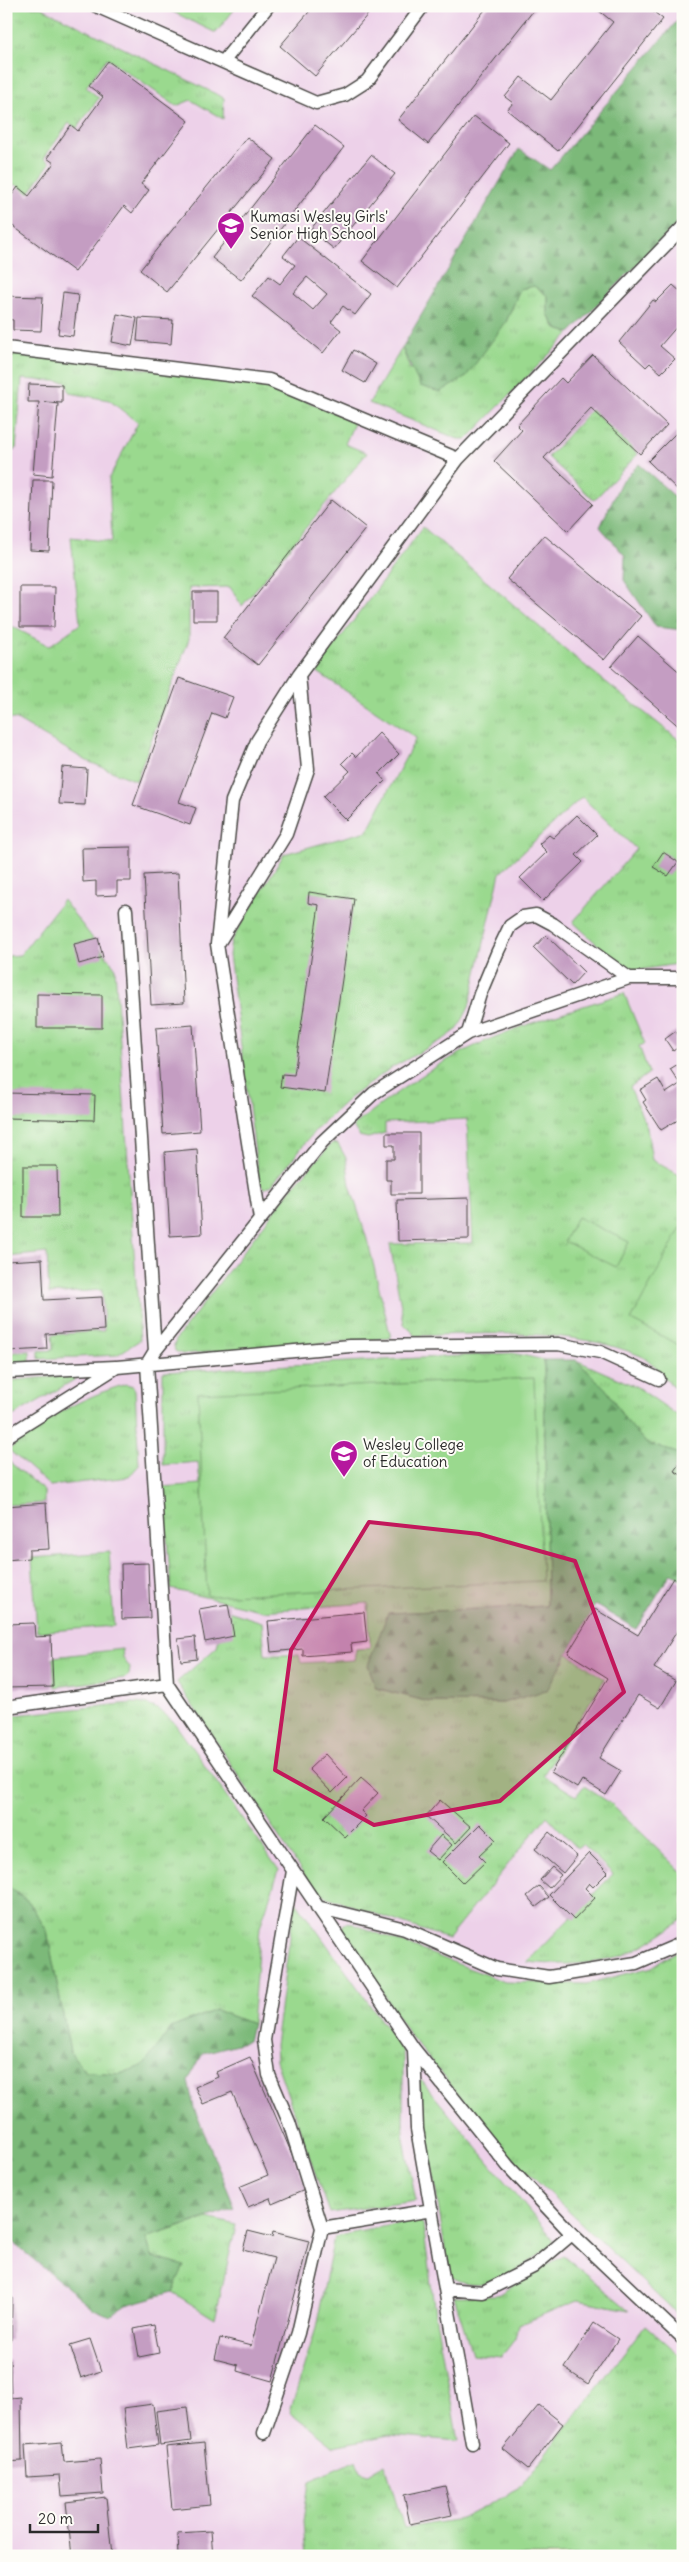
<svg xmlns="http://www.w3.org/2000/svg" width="689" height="2562" viewBox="0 0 689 2562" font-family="Delius,sans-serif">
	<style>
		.built { fill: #edd1e9 }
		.grass { fill: url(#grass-tufts); stroke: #62825c }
		.forest { fill: url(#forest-firs); stroke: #537252 }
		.pitch { fill: #9ad98e; stroke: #62825c }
		.building { fill: #c49dc2; fill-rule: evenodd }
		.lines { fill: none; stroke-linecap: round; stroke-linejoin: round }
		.lane-casing { stroke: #4a4845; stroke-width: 15 }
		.lane { stroke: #fff; stroke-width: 12 }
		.marked { fill: #c2185b; fill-opacity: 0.2; stroke: #c2185b; stroke-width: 4; stroke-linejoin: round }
		.labels { text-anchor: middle; stroke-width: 4; stroke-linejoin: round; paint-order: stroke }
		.poi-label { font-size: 15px; fill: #2b2b2b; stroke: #fdfcf7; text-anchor: start }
	</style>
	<defs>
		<pattern id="grass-tufts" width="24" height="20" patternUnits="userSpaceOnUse" patternTransform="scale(1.25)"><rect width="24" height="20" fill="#9ad98e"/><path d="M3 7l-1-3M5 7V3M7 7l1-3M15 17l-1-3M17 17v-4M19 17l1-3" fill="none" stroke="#85ba7b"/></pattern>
		<pattern id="forest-firs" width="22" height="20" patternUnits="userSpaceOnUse" patternTransform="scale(1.25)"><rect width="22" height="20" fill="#7bb979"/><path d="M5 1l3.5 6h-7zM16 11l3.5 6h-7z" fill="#659763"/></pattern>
	</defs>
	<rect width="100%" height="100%" fill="#fdfcf7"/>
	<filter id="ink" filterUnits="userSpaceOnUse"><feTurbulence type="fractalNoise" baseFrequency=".02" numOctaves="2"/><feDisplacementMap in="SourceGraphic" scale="10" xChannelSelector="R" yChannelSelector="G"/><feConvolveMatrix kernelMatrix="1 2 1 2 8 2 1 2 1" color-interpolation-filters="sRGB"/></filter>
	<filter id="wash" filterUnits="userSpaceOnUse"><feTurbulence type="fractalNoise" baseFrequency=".0096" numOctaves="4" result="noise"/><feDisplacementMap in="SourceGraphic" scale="20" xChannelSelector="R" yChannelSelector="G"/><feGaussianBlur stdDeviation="1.12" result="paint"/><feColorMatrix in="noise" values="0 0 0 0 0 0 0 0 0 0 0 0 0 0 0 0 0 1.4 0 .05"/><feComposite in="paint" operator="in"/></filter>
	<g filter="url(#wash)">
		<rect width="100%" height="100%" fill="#f7eddb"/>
		<path class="built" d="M6,6h677v2550h-677z"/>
		<path class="grass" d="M6,6h32l186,92 -1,21 -32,-19 -15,6 -69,-48 -21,29 13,11 -22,30 -8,-5 -25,35 6,5 -21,30 -14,-9 -9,11z
			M161,6h76l-21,27z
			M534,286l14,10v18l8,15 14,4 -103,106h-9l-89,-36 33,-55 8,21 96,-47 14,-33z
			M6,351l241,30 32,9 76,31 -10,23 22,9 -125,153 -12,-19 -41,1v51l-53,142 -49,-20 -72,-42h-9v-96l43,23 31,-22 -9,-87 41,5 -3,-64 29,-55 -29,-23 -39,-7 -4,-11 -44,-3 -6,70 -10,4z
			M591,410l47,44 -44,46 -46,-43z
			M423,527l155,133 105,83v220l-50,8 -8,-1 -52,-48 63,-73 -54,-52 -82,76 -31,134 -11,22 -14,10 -53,29 -43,31 -31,29 -45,57 -8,4 -5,-7 -30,-227 2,-14 53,-87 83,-23 49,-93 -100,-67z
			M63,900l52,67 25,373 -23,15 -78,4v-8l14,-1 -1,-15 52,-4 -2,-41 -53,4 -2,-41 -41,4v-301l14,-1z
			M624,993l21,51 -6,2 10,27 -19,14 17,41 5,32 31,17v217c-17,-8 -25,-31 -42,-38 -66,-28 -155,-23 -225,-20l-12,-12 -14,-80 83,-1 -6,-124 -82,4v10l-17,5 -9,-2 -6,-10c32,-25 65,-50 100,-69 51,-28 116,-46 171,-64z
			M332,1143l6,1 8,14 4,27 19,61 22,92 -209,16 -7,-3 -1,-6 3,-7 114,-149z
			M6,1340l1,13 23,-2v11l-24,1z
			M513,1353l31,7 3,246 -158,7 -13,75 53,14 74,1 62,-42 2,-8 38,26 -62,96 33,21 8,-10 29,19 70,68v46l-3,3c-18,12 -51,34 -72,38 -27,5 -54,5 -81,2l86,-88 -31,-30 -5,4 -30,-32 -99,123 -132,-46 -139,-211 40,-35 8,-37 37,12 3,33h34l2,8 53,-3 2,-11 14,-1 -2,-45 -105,8 -92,-22 -8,-102 37,-3 -2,-22 -35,3v-93z
			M576,1360l61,27 46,32v29l-3,6 -34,-11 -22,-25 -17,-28z
			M72,1375l3,1 -1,4 -68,40v-39z
			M126,1384l7,2 2,4 4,75 -10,12 -79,9 -41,-36c35,-32 72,-52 117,-66z
			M6,1459l38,32v12l-38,2z
			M109,1552l5,74 -77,6 -5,-74z
			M122,1649l1,9 7,10 -1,7 -4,3 -70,9 -2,-30z
			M132,1703c18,0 27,6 41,18l106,149 -19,57 -8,97 -36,-14 -45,18 -26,37 -25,9 -34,-2 -16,-20 -23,-121 -18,-29 -23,-17v-169z
			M295,1900l108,151v83l13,67 -87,12 -53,-152 -1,-16z
			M348,1922l157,60 82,2 65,-17 31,-20v373l-181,-172 -93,-114 -67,-103 1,-6z
			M421,2080l133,161c-26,25 -70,59 -105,34l-30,-193z
			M207,2218l29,7 -21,94 -43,-27 11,-26 -31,-9 -6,-19z
			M414,2220h5l4,4 12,90 23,127 -68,-6 -57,11 -43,-34 26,-84 18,-91z
			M563,2255l66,55 -51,-10 -60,25 -3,14 -14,18 -29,-3 -18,-58h40z
			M645,2325l33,29 5,-2v204h-377l-3,-34 6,-41 48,-21 4,12 6,3 18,-11 19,64 57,-9 58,-30z"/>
		<path class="forest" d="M683,14v183l-3,3 3,4v14l-113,115 -13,-4 -9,-15v-18l-14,-10 -14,3 -14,33 -41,56 -25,14 -20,-6 -18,-38 117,-199 31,21z
			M639,464l44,40v126l-27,-3 -32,-47 1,-24 -25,-29 21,-45z
			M544,1360h32l31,30 17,28 22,25 34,11 -7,19 10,6v102l-12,-8 -35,56 -41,-24 -48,85 -44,13 -74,-1 -53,-14 -8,-23 20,-52 159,-7z
			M6,1885l23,17 18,29 23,121 16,20 34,2 24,-9 27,-37 45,-18 36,14 -4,17 -45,12 -15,28 6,27 41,100 -89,30 6,19 32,9 -12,26 -46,13 -16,11 -16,-7 -83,-68 -5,-10z"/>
		<path class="pitch" d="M577,1217l52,25 -13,25 -52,-26z
			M683,1224v123l-52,-27z
			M534,1378l8,203 -335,15 -9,-203z"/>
		<g id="blocks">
			<path class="building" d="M314,6h61l-60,70 -35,-30z
				M488,6h49l-109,138 -30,-24z
				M593,6h53l17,13 -105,132 -51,-41 6,-7 -8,-6 16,-20 30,23 62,-78z
				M108,61l81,60 -48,63 8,6 -17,23 -8,-7 -49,66 -69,-51v-18l12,-16 11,9 25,-33 -7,-5 24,-33 7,6 25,-34 -14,-11z
				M474,116l35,27 -112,145 -35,-27z
				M315,125l29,22 -103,133 -29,-22z
				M247,137l28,22 -108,133 -27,-22z
				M371,155l24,19 -61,75 -24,-19z
				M298,237l73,57 -16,21 -12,-9 -12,16 10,8 -18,23 -71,-57 17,-20 11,8 15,-19 -12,-9zM307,277l20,17 -14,16 -20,-17z
				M673,285l10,9v33l-4,-3 -19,22 15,13 -14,14 -11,-10 -4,4 -27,-25 34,-42 3,2z
				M63,293l15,2 -5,41 -15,-2z
				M6,296l37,1 -2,34 -28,-1v-10l-7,-1z
				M117,314l20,4 -5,28 -20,-4z
				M139,318l34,2 -2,24 -34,-3z
				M353,350l23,14 -11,19 -23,-13z
				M593,355l74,70 -27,29 -49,-46 -47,50 49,46 -25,27 -74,-70 28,-31 -5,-5 44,-47 5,5z
				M29,384l33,1v18l-18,-1 14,2 -6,72 -19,-2 6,-72h-11z
				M678,431l5,5v59l-35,-34z
				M33,480h19l-3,71 -19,-1z
				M331,500l35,28 -108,137 -35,-27z
				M544,535l97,81 -37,44 -97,-81z
				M20,587h35l-1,40h-34z
				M193,592h24v28h-24z
				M638,636l45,39v55l-72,-63z
				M179,678l54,19 -8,21 -13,-5 -33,89 17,6 -6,17 -57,-20z
				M379,733l20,21 -20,20 6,7 -39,39 -23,-23 27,-26 -8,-8 10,-10 4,4z
				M62,767l25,2 -2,36 -26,-1z
				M577,815l20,20 -21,20 7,7 -40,39 -23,-23 27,-26 -8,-8 10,-9 4,3z
				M131,847v34h-14v14l-21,1v-15l-13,1 -1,-34z
				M663,852l15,10 -10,14 -15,-9z
				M178,873l6,130 -33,2 -7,-130z
				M309,892l45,7 -29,194 -45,-6 2,-13 12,1 25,-170 -11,-2z
				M546,935l38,37 -12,13 -38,-37z
				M98,938l5,19 -24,7 -5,-20z
				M37,994l65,1v33h-65z
				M193,1025l7,106 -37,3 -7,-106z
				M676,1031l7,13 -10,7 -8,-12z
				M683,1061v56l-22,13 -18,-28 3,-2 -6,-10 18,-11 8,14 14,-9 -10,-15z
				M6,1093l89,2 -1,25 -88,-2z
				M386,1133h33v61h-28v-14h-5v-21h8v-14h-8z
				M197,1149l5,85 -32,2 -5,-84z
				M23,1166h34l1,51h-35z
				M469,1198v41l-71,2 -1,-41z
				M42,1259l2,41 58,-3 2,33 -58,4 1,15 -38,2 -3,-14v-76z
				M683,1458v18l-9,-5z
				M46,1503l3,46 -20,1v8l-23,2v-54z
				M148,1563l2,55 -28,1 -1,-55z
				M673,1578l10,6v50l-6,-3 -23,37 22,13 -16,27 -22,-13 -39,63 22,13 -15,24 -24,-15 -5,8 -26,-16 57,-94 -40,-25 27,-44 43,26z
				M228,1604l6,32 -29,6 -6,-33z
				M364,1612l3,30 -16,2 1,8 -49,4v-7l-32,3 -3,-31z
				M34,1623l1,14 16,-1 2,51 -47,1v-64z
				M195,1637l2,22 -16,2 -3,-22z
				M325,1754l22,24 -15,15 -23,-24z
				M361,1778l17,15 -17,18 5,5 -21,21 -21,-20z
				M440,1800l31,27 -15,16 -30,-27z
				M480,1824l16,16 -17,16 6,6 -22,21 -21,-21z
				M549,1832l28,24 -14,17 -28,-24z
				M441,1835l11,10 -14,15 -11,-9z
				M589,1853l19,19 -15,15 -4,-4 -4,5 10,10 -21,22 -25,-25z
				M552,1867l9,8 -12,13 -9,-8z
				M539,1886l10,11 -13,10 -9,-11z
				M250,2057l57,132 -35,15 -2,-6 -22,9 -9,-20 29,-12 -36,-83 -29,12 -8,-17 23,-10 -2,-5z
				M248,2231l24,6 1,-5 36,9 -37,140 -35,-10 1,-6 -23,-6 5,-21 31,8 23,-88 -31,-8z
				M6,2297h6l-1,43h-5z
				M594,2323l24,16 -30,45 -24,-16z
				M154,2325l5,28 -20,4 -5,-28z
				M90,2339l11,32 -20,7 -11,-33z
				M6,2360h4l1,38 10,-1 1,64 -16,1z
				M153,2404l5,41 -30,4 -5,-41z
				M539,2405l24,19 -35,45 -25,-20z
				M187,2407l4,34 -31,4 -4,-34z
				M62,2442l2,20 36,-3 3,34 -41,3 -2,-21 -33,2 -2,-32z
				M204,2443l6,62 -38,4 -6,-62z
				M445,2486l7,29 -42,9 -6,-29z
				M106,2497l6,59h-40l-6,-54z
				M211,2531l2,25h-35l-1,-23z"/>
		</g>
	</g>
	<g filter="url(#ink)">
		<use href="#blocks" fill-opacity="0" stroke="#4a4845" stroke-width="1"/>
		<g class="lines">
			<defs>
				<path id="lane" d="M96,6l220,97 29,-8 22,-14 56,-75
					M223,62l45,-56
					M6,348l263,32 189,79
					M126,910l29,441 -8,13 20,320 247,365 94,117 64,68 111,105
					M219,942l67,-108 22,-65 -9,-94
					M468,1033l12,-39 18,-43 12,-25 13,-9 13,-2 17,9 76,54
					M260,1219l-43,-275 15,-143 25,-60 42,-66 159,-216 225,-232
					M155,1351l167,-209 52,-49 94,-60 161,-55h54
					M6,1372l109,-5
					M6,1437l111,-70 233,-21 208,-2 42,8 59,27
					M6,1707l161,-23
					M317,1907l88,22 92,40 52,8 87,-14 47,-20
					M414,2049l3,80 55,314
					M322,2228l110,-18
					M446,2289l37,3 50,-25 39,-33
					M264,2433l34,-100 24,-105 -33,-106 -20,-47 -5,-35 29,-169"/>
			</defs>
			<use href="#lane" class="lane-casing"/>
			<use href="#lane" class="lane"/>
		</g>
	</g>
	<path class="marked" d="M369,1522l110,12 96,27 49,131 -124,109 -126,24 -99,-55 16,-120z"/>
	<defs>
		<symbol id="school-pin" viewBox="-11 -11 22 30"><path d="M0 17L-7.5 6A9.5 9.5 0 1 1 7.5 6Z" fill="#b5179e" stroke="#fdfcf7"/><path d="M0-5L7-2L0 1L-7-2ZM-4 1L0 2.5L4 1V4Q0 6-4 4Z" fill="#fff"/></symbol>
		<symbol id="university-pin" viewBox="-11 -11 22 30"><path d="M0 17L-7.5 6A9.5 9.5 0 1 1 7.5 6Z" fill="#b5179e" stroke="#fdfcf7"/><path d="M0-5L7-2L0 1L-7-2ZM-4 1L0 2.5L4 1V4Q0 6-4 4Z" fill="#fff"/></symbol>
	</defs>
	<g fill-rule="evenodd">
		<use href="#school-pin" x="215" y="210" width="32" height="43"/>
		<use href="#university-pin" x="328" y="1438" width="32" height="43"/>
	</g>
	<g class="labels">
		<g class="poi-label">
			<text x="250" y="222">Kumasi Wesley Girls'<tspan x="250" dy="17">Senior High School</tspan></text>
			<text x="363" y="1450">Wesley College<tspan x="363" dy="17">of Education</tspan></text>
		</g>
	</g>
	<rect width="689" height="2562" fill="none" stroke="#fdfcf7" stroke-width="25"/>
	<path d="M30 2524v8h68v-8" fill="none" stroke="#2b2b2b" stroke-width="2.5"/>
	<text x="38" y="2524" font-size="15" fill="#2b2b2b" stroke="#fdfcf7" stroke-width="4" paint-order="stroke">20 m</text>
</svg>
